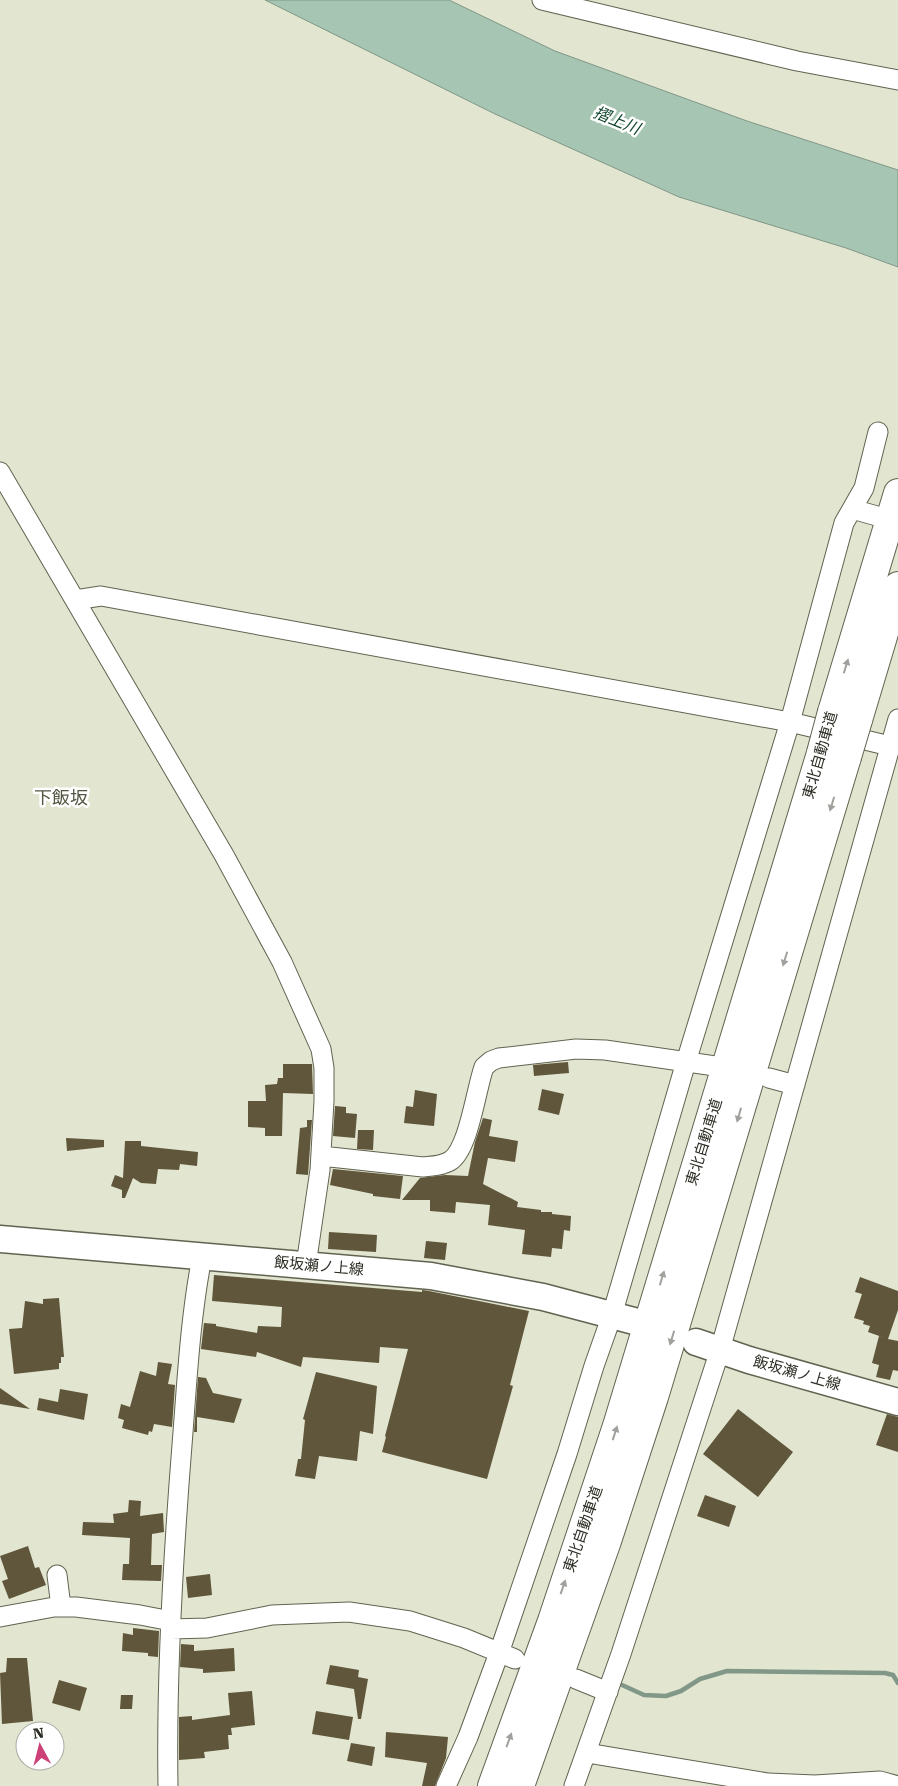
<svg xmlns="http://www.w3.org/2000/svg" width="898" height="1786" viewBox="0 0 898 1786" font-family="'Roboto Serif','Noto Sans JP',serif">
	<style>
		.water { fill: #a6c5b2; stroke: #819787 }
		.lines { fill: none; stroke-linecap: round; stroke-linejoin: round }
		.stream { stroke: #819787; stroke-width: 4.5 }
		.building { fill: #5f563b }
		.street-casing { stroke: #616350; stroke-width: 21 }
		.secondary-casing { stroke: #616350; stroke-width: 29 }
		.highway-casing { stroke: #616350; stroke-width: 30 }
		.street { stroke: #fff; stroke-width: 19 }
		.secondary { stroke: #fff; stroke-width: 26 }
		.highway { stroke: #fff; stroke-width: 28 }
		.highway-bridge-casing { stroke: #616350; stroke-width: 30; stroke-linecap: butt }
		.highway-bridge { stroke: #fff; stroke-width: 28 }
		.oneway { fill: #a0a09c }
		.labels { text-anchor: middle; stroke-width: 5; stroke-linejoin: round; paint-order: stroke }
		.street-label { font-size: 15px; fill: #2c2d24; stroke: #fff }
		.water-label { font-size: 16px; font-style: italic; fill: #0d442a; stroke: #fff }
		.quarter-label { font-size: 18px; fill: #545643; stroke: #fff }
	</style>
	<rect width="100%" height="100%" fill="#e2e5cf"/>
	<path class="water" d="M265,0h184l106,51 192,70 151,49v97l-52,-19 -167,-51 -184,-83z"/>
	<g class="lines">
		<path class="stream" d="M622,1685l22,10 22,1 15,-5 19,-12 27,-8 158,2 8,2 5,8"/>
	</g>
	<path class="building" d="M568,1062l1,11 -35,3 -1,-11z
		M283,1064h29l1,30 -30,-1 -1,43h-17v-8l-17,-1v-26h18l-1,-16 12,-1 1,-6h5z
		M542,1089l22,5 -5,21 -21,-5z
		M415,1090l22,4 -3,32 -30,-3 2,-17 7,1z
		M335,1106l11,1v6l11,1 -2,24 -22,-2z
		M483,1118l9,2 -3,16 29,5 -3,21 -27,-4 -5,26 35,18 -1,5 24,3v2h11v2l19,2 -1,15 -6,-1 -2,19 -10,-1 -1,9 -29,-3 3,-24 -37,-5 2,-20 -34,-3 -1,11 -25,-2v-11h-28l18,-22 25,-3 23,1 7,-34z
		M307,1120h5l-4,55 -12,-1 4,-46 7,-1z
		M358,1130h16l-1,20 -16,-1z
		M66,1138l38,2v7l-37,4z
		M125,1141h16v5l57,6 -1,14 -17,-2 -1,6 -21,-1 -2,15 -15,-1 -8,-5 -8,20h-3v-8l-11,-4 4,-11 8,3z
		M333,1169l70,7 -3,23 -27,-3v-2l-43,-9z
		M329,1232l48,3 -1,17 -48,-3z
		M426,1241l21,2 -2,17 -21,-2z
		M214,1275l208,17v-2l7,1 100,20 -19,74 3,1 -26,93 -105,-27 4,-15 -1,-1 23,-87 -28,-2 -1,16 -76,-6 -2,10 -44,-15 -1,5 -55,-8 3,-26 12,1v2l41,7 1,-7 23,1 1,-20 -70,-6z
		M860,1277l38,14v19l-10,29 10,2v30l-5,-1 -3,10 -14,-3 3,-12 -7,-2 7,-27 6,2 -17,-6 2,-6 -7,-2 1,-3 -10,-3 8,-24 -7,-2z
		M59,1298l5,59h-3v6h-2v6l-45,5 -5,-45 13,-1 3,-27 18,3v-5z
		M158,1362l14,2 -4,20 7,1 -3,42 -18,-3 -2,8 -3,-1 -1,4 -26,-7 2,-8 -6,-2 3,-14 9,3 10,-36 16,5z
		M316,1372l61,14 -4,48 -13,-3 -3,30 -38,-5 -4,23 -20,-3 3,-17h3l4,-39 -2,-1z
		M198,1377l8,1 7,15 29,6 -8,24 -37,-6v15h-3z
		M0,1388l30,21 -30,-5z
		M60,1389l28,5 -4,26 -47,-10 2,-12 19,4z
		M738,1409l55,43 -35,45 -55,-43z
		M887,1414l11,3v35l-22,-7z
		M705,1495l31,11 -7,21 -32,-11z
		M129,1500l12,1 -1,15 23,-3 1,19 -12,2 -1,31h11l-1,16 -39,-1 1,-16h6l1,-26 -48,-3 1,-13 31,1 -1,-9 15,-2z
		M28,1546l7,22 4,-1 7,18 -37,14 -7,-18 6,-2 -8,-23z
		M210,1574l2,21 -24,3 -2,-21z
		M133,1628l26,3 -1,26 -10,-1v-3l-26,-2 1,-18 10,2z
		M181,1644l13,1v6l40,-3 1,23 -32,2v-4l-23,-2z
		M7,1658h20l6,63 -31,3 -2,-51 6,-1z
		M330,1665l29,5 -1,7 10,2 -7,40h-3l-4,-30 -28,-5z
		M59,1680l28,8 -7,23 -28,-8z
		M252,1691l3,34 -24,3 1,7h-4l1,14 -25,3 1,6 -26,2v-43l13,-1v4l38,-5 -2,-22z
		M121,1695h12l-1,14h-12z
		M316,1711l37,6 -4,23 -37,-6z
		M386,1732l62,5 -2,21 -11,28h-13l5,-23 -42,-6z
		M351,1743l24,4 -3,19 -25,-5z"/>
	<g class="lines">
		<defs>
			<path id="street" d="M542,0l255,61 101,19
				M0,472l224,383 58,107 39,87 3,19v33l-4,69 -14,95
				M852,509l25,7
				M75,600l26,-4 689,126 100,24 8,-2
				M769,1078l26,7
				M321,1156l102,11c9,-1 19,-1 27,-6 19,-12 26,-72 34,-94l7,-6 8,-3 77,-9 29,1 110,16
				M57,1575l4,32
				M0,1617l54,-10h22l64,8 31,6
				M171,1629l36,-1 65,-13 77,-3 61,9 54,17 51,21
				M576,1679l32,13
				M587,1753l181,30 47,2 65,-4 18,5
				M168,1786c-2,-114 5,-228 14,-341 5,-63 8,-126 20,-188
				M446,1786l22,-49 31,-84 68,-199 27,-88 18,-51 74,-253 104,-340 54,-199 20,-35 14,-56
				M574,1786l47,-132 99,-304 178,-631"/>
			<path id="secondary" d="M0,1239l431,37 112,21 91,24
				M696,1342l53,18 149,42"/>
			<path id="highway" d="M832,712l66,-219
				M858,720l40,-134
				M492,1786l60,-165 65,-195 204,-673
				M520,1786l87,-245 47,-144 193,-640"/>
		</defs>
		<use href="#street" class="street-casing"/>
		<use href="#secondary" class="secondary-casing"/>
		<use href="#highway" class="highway-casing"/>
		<use href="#street" class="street"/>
		<use href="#secondary" class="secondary"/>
		<use href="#highway" class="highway"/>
		<defs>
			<path id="highway-bridge" d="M821,753l11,-41
				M847,757l11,-37"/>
		</defs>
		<use href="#highway-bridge" class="highway-bridge-casing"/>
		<use href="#highway-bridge" class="highway-bridge"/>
	</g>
	<defs><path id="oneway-solid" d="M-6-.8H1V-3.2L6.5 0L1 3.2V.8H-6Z" transform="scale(1.25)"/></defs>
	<g class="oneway">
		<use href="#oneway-solid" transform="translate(846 666) rotate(-73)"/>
		<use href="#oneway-solid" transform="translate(832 804) rotate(107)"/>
		<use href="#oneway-solid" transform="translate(785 959) rotate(107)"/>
		<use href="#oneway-solid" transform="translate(739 1115) rotate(106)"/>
		<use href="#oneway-solid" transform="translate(662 1278) rotate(-73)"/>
		<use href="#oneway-solid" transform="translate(672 1338) rotate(107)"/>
		<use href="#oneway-solid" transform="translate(615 1433) rotate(-72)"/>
		<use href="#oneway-solid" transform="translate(563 1587) rotate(-71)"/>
		<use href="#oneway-solid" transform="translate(509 1740) rotate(-70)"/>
	</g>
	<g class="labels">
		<g class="street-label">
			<text transform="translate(820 755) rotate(-74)" y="5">東北自動車道</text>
			<text transform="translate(704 1142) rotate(-73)" y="5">東北自動車道</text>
			<text transform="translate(319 1266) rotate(5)" y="5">飯坂瀬ノ上線</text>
			<text transform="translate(797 1373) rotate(16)" y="5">飯坂瀬ノ上線</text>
			<text transform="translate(583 1529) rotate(-71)" y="5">東北自動車道</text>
		</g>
		<g class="water-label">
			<text transform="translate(617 120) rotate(22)" y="6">摺上川</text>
		</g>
		<g class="quarter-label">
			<text x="61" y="804">下飯坂</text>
		</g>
	</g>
	<g transform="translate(40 1746) rotate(353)"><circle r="24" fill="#ffffff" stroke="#ababa7"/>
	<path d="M0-4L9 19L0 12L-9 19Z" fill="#cc4278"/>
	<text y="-8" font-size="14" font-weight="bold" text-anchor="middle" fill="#2c2d24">N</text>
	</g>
</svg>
